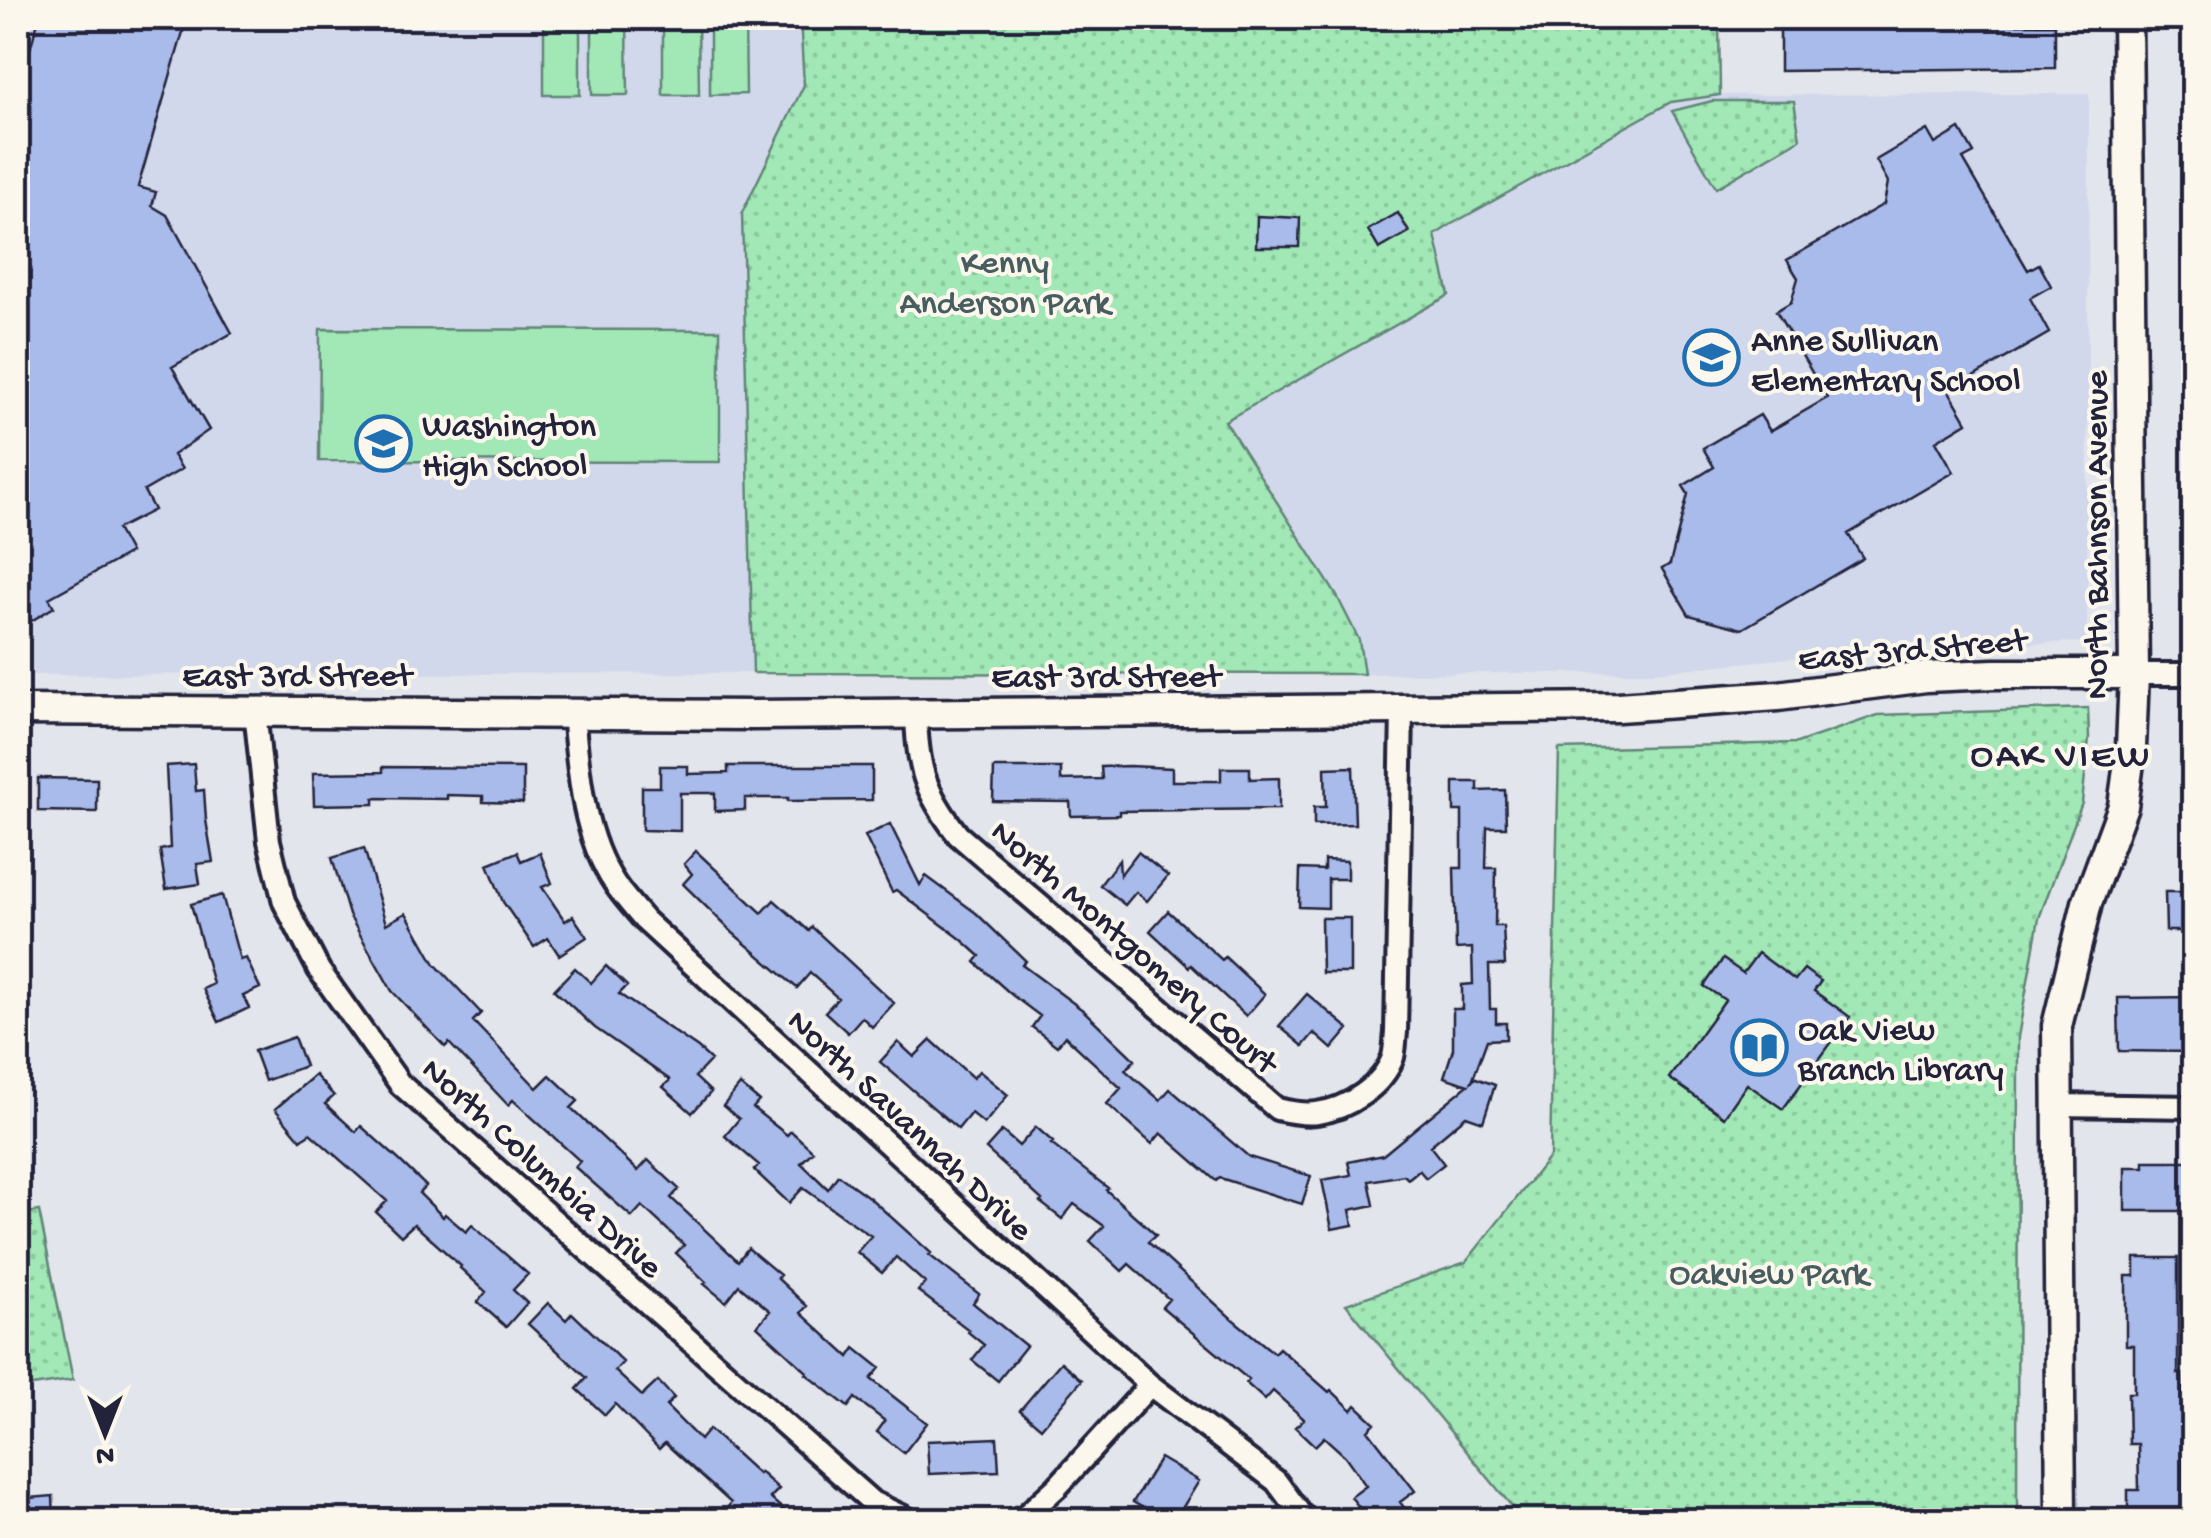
<svg xmlns="http://www.w3.org/2000/svg" width="2211" height="1538" viewBox="0 0 2211 1538" font-family="'Gochi Hand',sans-serif">
	<style>
		.built { fill: #d1d8eb }
		.grass { fill: #a1e8b6; stroke: #628578; stroke-width: 2.5 }
		.park { fill: url(#park-dots); stroke: #628578; stroke-width: 2.5 }
		.building { fill: #a9bbea; stroke: #22223b; stroke-width: 2.5 }
		.lines { fill: none; stroke-linecap: round; stroke-linejoin: round }
		.street-casing { stroke: #22223b; stroke-width: 28 }
		.secondary-casing { stroke: #22223b; stroke-width: 35 }
		.street { stroke: #fbf7ec; stroke-width: 20 }
		.secondary { stroke: #fbf7ec; stroke-width: 28 }
		.labels { text-anchor: middle; stroke-width: 8; stroke-linejoin: round; paint-order: stroke }
		.park-label { font-size: 35px; fill: #485d60; stroke: #fbf7ec }
		.poi-label { font-size: 35px; fill: #22223b; stroke: #fbf7ec; text-anchor: start }
		.street-label { font-size: 35px; fill: #22223b; stroke: #fbf7ec }
		.neighbourhood-label { font-size: 38px; letter-spacing: 2.5px; fill: #22223b; stroke: #fbf7ec }
	</style>
	<defs>
		<pattern id="park-dots" width="8" height="8" patternUnits="userSpaceOnUse" patternTransform="scale(2.5)"><rect width="8" height="8" fill="#a1e8b6"/><path d="M2 2h.1M6 6h.1" fill="none" stroke="#8ac79d" stroke-width="1.8" stroke-linecap="round"/></pattern>
	</defs>
	<rect width="100%" height="100%" fill="#e2e5eb"/>
	<filter id="ink" filterUnits="userSpaceOnUse"><feTurbulence type="fractalNoise" baseFrequency=".01" numOctaves="2"/><feDisplacementMap in="SourceGraphic" scale="20" xChannelSelector="R" yChannelSelector="G"/><feConvolveMatrix kernelMatrix="1 2 1 2 8 2 1 2 1" color-interpolation-filters="sRGB"/></filter>
	<g filter="url(#ink)">
		<path class="built" d="M18,18h782l4,67 -62,128 11,460 -735,2z
			M2089,94l-2,548 -183,4 -250,26 -290,2 -6,-33 -21,-46 -113,-174 224,-126 -13,-60 236,-133 49,-7z"/>
		<path class="grass" d="M544,18h36v77h-36z
			M592,18h35l1,77h-36z
			M663,18h35l1,77h-36z
			M710,18h35l1,76 -36,1z
			M320,329l400,1v132l-401,-1z"/>
		<path class="park" d="M800,18h919l1,77 -49,7 -221,123 -15,10 14,60 -224,126 112,175 22,44 5,34 -611,-1 -11,-460 62,-128z
			M1712,101h82l6,38 -84,49 -44,-77z
			M2088,708l1,30 -7,65 -43,115 -21,119 -1,483h-494l-177,-216 120,-42 84,-106 9,-407 238,-6 81,-28z
			M39,1211l34,169 -48,7 -7,-40v-132z"/>
		<path class="building" d="M39,18h148l-49,169 18,5 -4,14 15,9 65,118 -60,34 37,63 -36,25 9,14 -38,22 10,19 -37,19 13,24 -81,45 5,9 -36,22v-550l3,1z
			M2055,24v44l-275,3v-44z
			M1960,129l14,24 -11,6 65,111 11,-6 12,22 -21,12 19,35 -100,58 18,31 -31,19 18,31 -106,62 15,24 -121,71 -53,-14 -27,-46 8,-5 18,-70 -5,-8 31,-19 -11,-19 57,-33 10,16 57,-33 -51,-87 15,-9 7,-24 -11,-18 97,-56 4,-22 -12,-22 51,-30 8,14z
			M1398,213l11,19 -30,17 -11,-19z
			M1257,216l43,2 -1,29h-43z
			M194,764l2,27 8,-1 2,30 7,42 -16,2 3,20 -34,5 -6,-39 10,-2 -4,-82z
			M660,766h28v8l40,-1v-7h144v34l-84,1v-3h-43v12l-30,1v-18h-35v38l-38,-1v-43h18z
			M1129,766l43,2v13h49v-13h29v11l29,-1v31l-160,2v4l-48,1 -1,-14 -77,-1 1,-33h67v12l41,-1 -1,-12z
			M383,767l140,1v35l-40,-1v-6l-36,-1v4l-73,-1v6l-60,1 -1,-32 70,-1z
			M1353,767l2,57 -41,1v-18h12l-1,-39z
			M38,778l59,1v33l-59,-1z
			M1454,782h24v9l27,-1 1,37h-19l-1,41h10l-1,58h8l2,39h-16l1,44h6v14h10v16l-19,1 -15,41 4,-3 19,7 -12,37 -17,-6 -36,30 14,18 -18,14 -7,-8 -11,9 -4,-4 -35,6 5,24 -24,5 3,15 -21,4 -10,-49 29,-5 -3,-13 35,-7 85,-70 -24,-8 9,-28v-40h9v-24l11,-1 -1,-36 -16,1 -2,-81h8v-57h-8z
			M890,824l30,61 6,-9 50,37 50,48 -4,4 62,46 51,49 -10,10 35,30 10,-11 79,68 62,19 -9,28 -82,-26 -4,3 -55,-48 -9,11 -45,-40 14,-16 -56,-52 -8,10 -25,-19 8,-11 -28,-21 -37,-33 5,-6 -19,-17 -65,-49 -4,2 -27,-56z
			M364,848l22,76 20,-11 29,51 46,49 -8,8 64,67 13,-13 28,26 -7,7 67,63 10,-11 31,29 -8,9 67,63 10,-13 32,27 -3,3 30,28 -6,7 48,44 6,-9 25,20 -9,11 56,44 -23,30 -27,-21 8,-11 -30,-23 -7,9 -42,-33 1,-2 -50,-46 13,-15 -31,-26 -13,17 -22,-18 2,-2 -30,-29 8,-8 -42,-39 -10,11 -57,-50 5,-6 -67,-61 -5,5 -59,-62 -4,4 -53,-56 -43,-76 -17,-57z
			M696,851l66,62 12,-13 35,31 3,-4 82,76 -22,24 -10,-10 -14,16 -23,-21 13,-14 -28,-25 -13,15 -64,-55 -50,-49 9,-10 -8,-10z
			M517,852l4,9 19,-8 12,30 -10,4 23,34 8,-5 14,21 -28,18 -11,-17 -14,9 -31,-45 -15,-38z
			M1138,852l30,24 -21,25 -11,-9 -11,13 -25,-20 19,-25 1,15z
			M1324,860l23,1v18h-19v29l-29,-1 1,-38 24,1z
			M2165,892h29v39h-28z
			M222,895l18,65 6,-2 14,30 -17,8 6,12 -30,14 -16,-33 10,-5 -22,-80z
			M1168,911l54,49 3,-3 40,37 -19,22 -55,-51 -2,2 -39,-36z
			M1321,918h29v55h-28z
			M1758,953l37,27 9,-11 8,6 9,6 -7,10 36,26 -67,92 -36,-25 -23,33 -55,-39 56,-78 -21,-14 19,-27 20,14z
			M606,966l21,20 -8,8 79,54 13,12 -16,17 16,15 -19,21 -29,-26 7,-7 -75,-52 -41,-38 21,-22 16,15z
			M1307,994l42,35 -17,20 -18,-16 -11,13 -24,-20z
			M2194,997v55l-75,-1 -1,-53z
			M294,1037l11,29 -40,15 -11,-30z
			M931,1040l42,38 6,-7 29,24 -24,29 -13,-11 -13,16 -78,-67 18,-20 16,15z
			M315,1075l19,21 -9,8 31,28 5,-6 38,34 27,26 -7,7 24,24 2,-3 21,18 6,-7 56,49 -15,16 14,13 -21,24 -28,-25 8,-10 -26,-24 1,-2 -47,-42 -13,12 -25,-24 11,-11 -77,-68 -9,7 -26,-31z
			M740,1085l19,16 -6,7 34,27 4,-4 22,20 -12,12 27,26 10,-14 32,23 61,55 -2,2 50,39 -6,9 53,43 -28,35 -26,-21 12,-15 -16,-13 1,-2 -51,-39 7,-8 -29,-26 -14,16 -25,-21 14,-16 -68,-48 -14,15 -35,-33 5,-5 -34,-29 14,-17 -16,-13z
			M1036,1127l17,15 -2,2 57,44 -2,2 50,45 -8,7 82,75 44,36 5,-5 50,44 2,-2 21,20 4,-5 19,18 -7,7 47,61 -15,11 13,18h-44l-18,-23 15,-11 -21,-30 -21,-19 -9,9 -20,-19 9,-8 -31,-28 -8,9 -19,-17 3,-3 -87,-73 7,-8 -40,-35 -7,7 -32,-30 14,-15 -30,-22 -12,15 -22,-17 2,-2 -56,-51 16,-18 17,15z
			M2144,1161h50v50h-69v-44h19z
			M2135,1258h43v116h4l2,146h-56v-30h11l-1,-46h-9l-1,-51h6v-48h-8v-69h9z
			M548,1303l18,17 6,-7 51,49 -8,9 27,25 16,-15 16,17 -8,8 34,34 9,-11 49,45 2,-2 19,17 -9,9 25,22h-54l-14,-12 4,-5 -66,-60 -6,6 -44,-45 -10,11 -28,-26 10,-11 -59,-54z
			M1061,1362l21,18 -41,48 -21,-18z
			M997,1438l2,33 -70,3 -2,-33z
			M1160,1458l39,23 -24,39h-11l-31,-18z
			M53,1496l1,24h-36v-21z"/>
		<g class="lines">
			<defs>
				<path id="street" d="M2134,674h60
					M255,711l14,130 15,61 35,68 81,114 472,418 38,18
					M573,712c5,56 9,123 42,172 8,12 19,24 29,36l506,465 126,96 29,39
					M916,712c1,55 8,79 42,123l319,274c13,3 27,6 40,4 30,-4 66,-27 76,-56 2,-8 2,-17 3,-25l6,-322
					M2057,1105l137,2
					M1013,1520l12,-4 32,-29 93,-102"/>
				<path id="secondary" d="M18,710l736,5 864,-8 160,-11 148,-19 68,-3h140
					M2061,1520l-4,-494 30,-123 36,-97 8,-58 3,-74 -7,-656"/>
			</defs>
			<use href="#street" class="street-casing"/>
			<use href="#secondary" class="secondary-casing"/>
			<use href="#street" class="street"/>
			<use href="#secondary" class="secondary"/>
		</g>
	</g>
	<defs>
		<symbol id="school-ring" viewBox="-11 -11 22 22"><circle r="9.5" fill="#fbf7ec" stroke="#1f6fb2" stroke-width="1.5"/><path d="M0-5L7-2L0 1L-7-2ZM-4 1L0 2.5L4 1V4Q0 6-4 4Z" fill="#1f6fb2"/></symbol>
		<symbol id="library-ring" viewBox="-11 -11 22 22"><circle r="9.5" fill="#fbf7ec" stroke="#1f6fb2" stroke-width="1.5"/><path d="M-6-4Q-3-5.5-.7-3.5V5Q-3 3-6 4ZM6-4Q3-5.5 .7-3.5V5Q3 3 6 4Z" fill="#1f6fb2"/></symbol>
	</defs>
	<g fill-rule="evenodd">
		<use href="#school-ring" x="1680" y="326" width="63" height="63"/>
		<use href="#school-ring" x="352" y="412" width="63" height="63"/>
		<use href="#library-ring" x="1728" y="1016" width="63" height="63"/>
	</g>
	<g class="labels">
		<g class="park-label">
			<text x="1005" y="272">Kenny<tspan x="1005" dy="40">Anderson Park</tspan></text>
			<text x="1769" y="1283">Oakview Park</text>
		</g>
		<g class="poi-label">
			<text x="1751" y="350">Anne Sullivan<tspan x="1751" dy="40">Elementary School</tspan></text>
			<text x="422" y="435">Washington<tspan x="422" dy="40">High School</tspan></text>
			<text x="1798" y="1039">Oak View<tspan x="1798" dy="40">Branch Library</tspan></text>
		</g>
		<g class="street-label">
			<text transform="translate(2094 535) rotate(-90)" y="12">North Bahnson Avenue</text>
			<text transform="translate(1912 647) rotate(-5)" y="12">East 3rd Street</text>
			<text x="297" y="685">East 3rd Street</text>
			<text x="1106" y="686">East 3rd Street</text>
			<text transform="translate(1136 945) rotate(41)" y="12">North Montgomery Court</text>
			<text transform="translate(912 1123) rotate(43)" y="12">North Savannah Drive</text>
			<text transform="translate(544 1166) rotate(42)" y="12">North Columbia Drive</text>
		</g>
		<g class="neighbourhood-label">
			<text x="2061" y="765">OAK VIEW</text>
		</g>
	</g>
	<rect width="2211" height="1538" fill="none" stroke="#fbf7ec" stroke-width="60"/>
	<rect x="30" y="30" width="2151" height="1478" fill="none" stroke="#22223b" stroke-width="4" filter="url(#ink)"/>
	<g transform="translate(105 1433) rotate(180)" stroke="#fbf7ec" stroke-width="8" paint-order="stroke">
	<path d="M0-8L18 38L0 25L-18 38Z" fill="#22223b"/>
	<text y="-15" font-size="28" font-weight="bold" text-anchor="middle" fill="#22223b">N</text>
	</g>
</svg>
